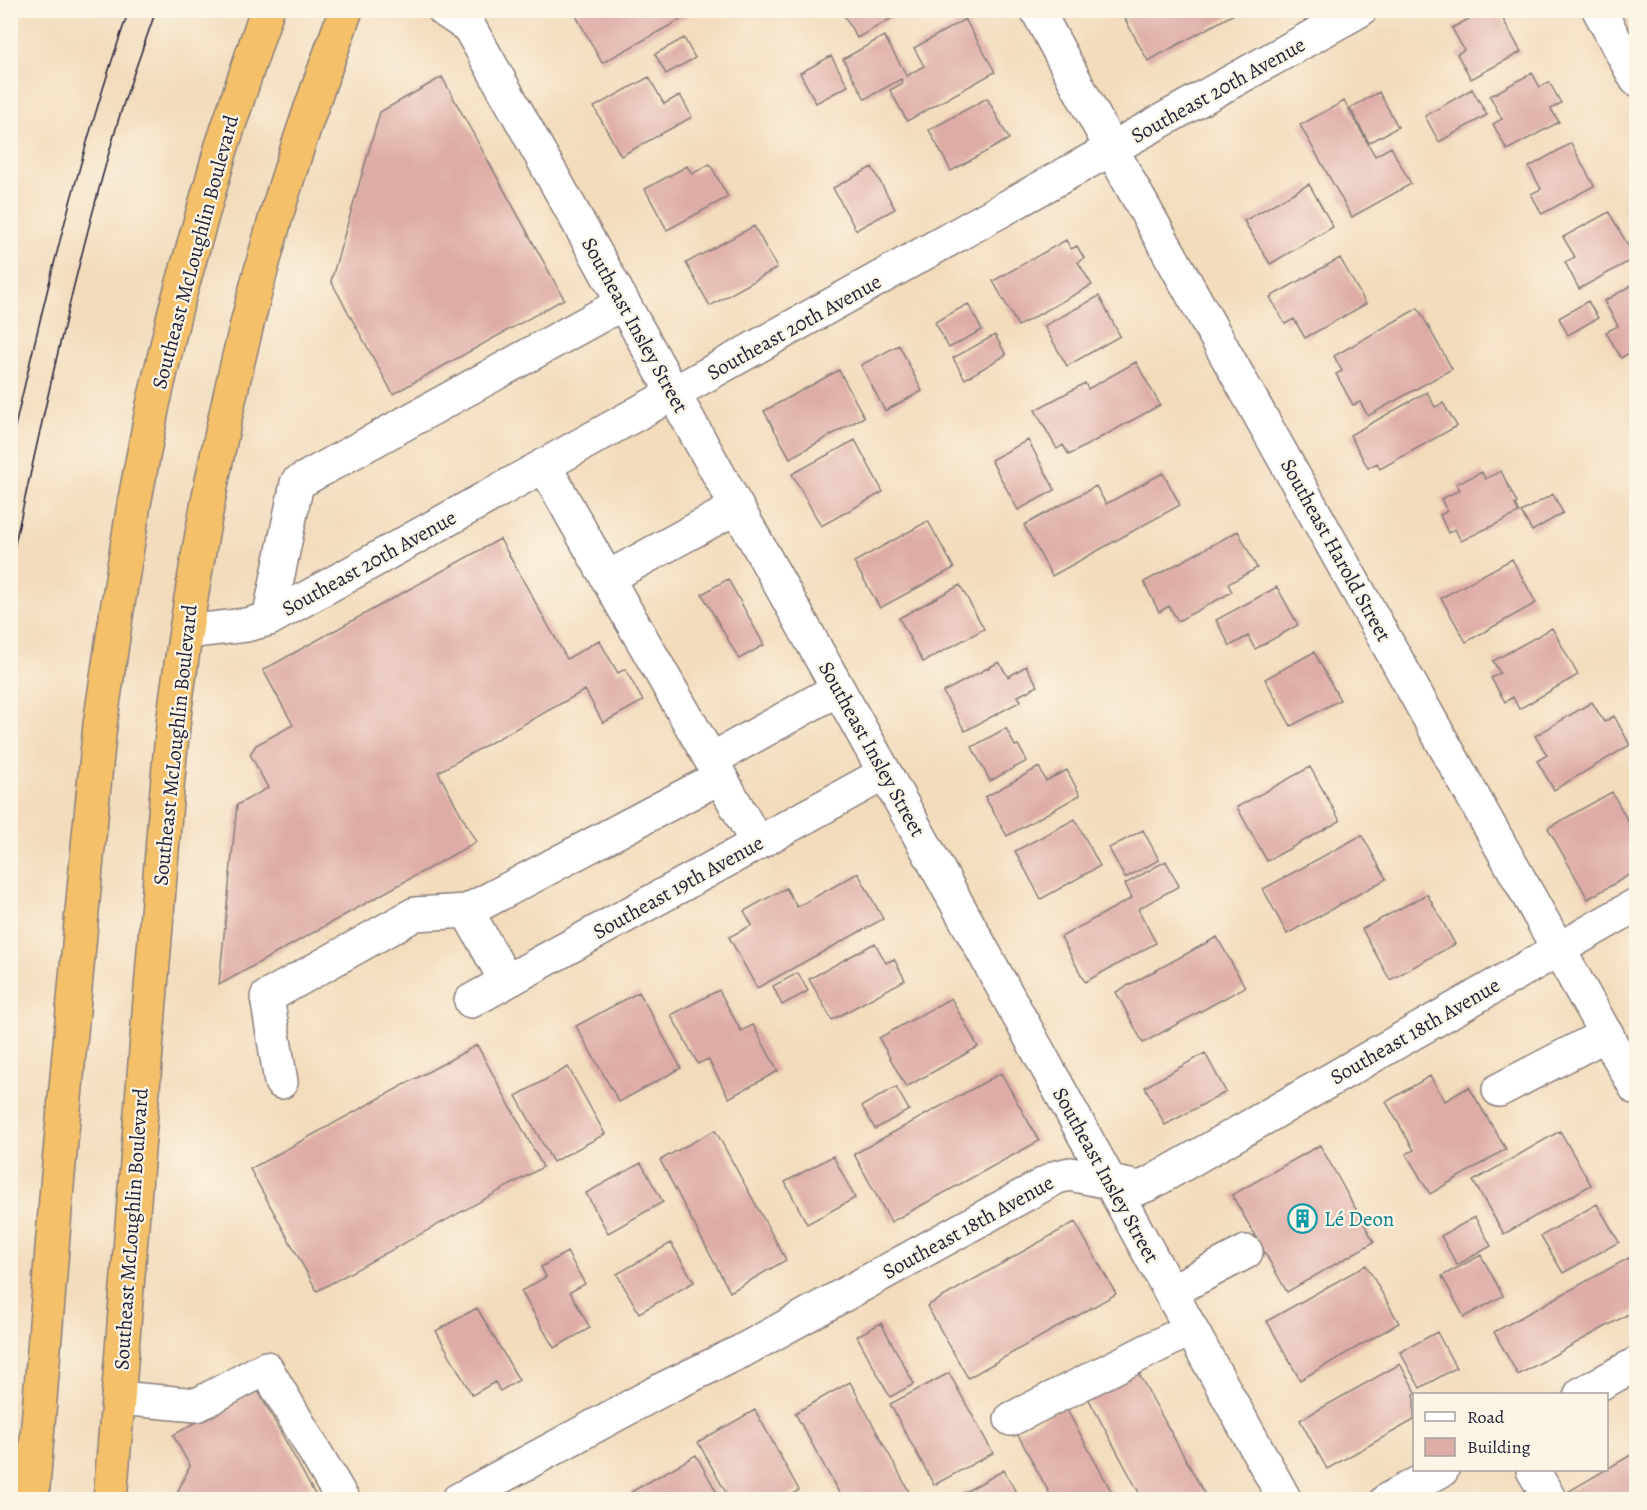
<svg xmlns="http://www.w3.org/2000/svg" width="1647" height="1510" viewBox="0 0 1647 1510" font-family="Alegreya,serif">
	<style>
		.building { fill: #deaca6 }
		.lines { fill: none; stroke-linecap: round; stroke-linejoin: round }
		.minor-casing { stroke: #8a7f7c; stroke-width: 36 }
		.highway-casing { stroke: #8a7f7c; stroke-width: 36 }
		.minor { stroke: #fff; stroke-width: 33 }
		.highway { stroke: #f4c16a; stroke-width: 33 }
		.tram { stroke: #22223b; stroke-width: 1.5 }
		.labels { text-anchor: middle; stroke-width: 4.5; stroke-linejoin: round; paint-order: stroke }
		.street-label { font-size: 21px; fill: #22223b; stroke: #fcf5e5 }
		.culture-label { font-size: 21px; fill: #0d838f; stroke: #fcf5e5; text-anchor: start }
	</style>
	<rect width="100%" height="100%" fill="#fcf5e5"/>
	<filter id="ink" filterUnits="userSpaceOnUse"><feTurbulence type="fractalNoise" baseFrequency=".0167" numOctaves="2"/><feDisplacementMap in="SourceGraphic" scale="12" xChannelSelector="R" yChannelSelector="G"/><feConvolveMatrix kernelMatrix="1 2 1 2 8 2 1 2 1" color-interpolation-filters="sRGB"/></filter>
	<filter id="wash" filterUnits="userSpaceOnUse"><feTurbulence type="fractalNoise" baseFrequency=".008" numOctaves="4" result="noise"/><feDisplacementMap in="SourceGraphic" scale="24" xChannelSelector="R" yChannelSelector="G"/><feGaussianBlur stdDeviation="1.35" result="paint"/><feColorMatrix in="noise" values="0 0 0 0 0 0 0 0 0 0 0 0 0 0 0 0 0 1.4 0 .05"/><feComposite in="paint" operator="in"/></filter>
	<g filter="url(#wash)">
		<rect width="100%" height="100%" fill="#f2dcbc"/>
		<g id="blocks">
			<path class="building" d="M582,10h116l-96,53 -27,-49z
				M841,10h65l-49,28z
				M1140,10h94l2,3 -88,48 -23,-42z
				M1485,10h13l23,42 -50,27 -14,-25 7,-4 -12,-22z
				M965,19l30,53 -88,49 -17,-31 13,-7 -2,-4 -36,20 -22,-40 41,-23 23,40 17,-10 -10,-18z
				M684,38l11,20 -29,16 -11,-20z
				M831,56l17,30 -32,17 -16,-30z
				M1532,73l8,14 9,-5 12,21 -10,6 8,13 -52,28 -14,-26 9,-5 -12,-23z
				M442,77l122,222 -171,95 -62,-113 49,-169z
				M649,77l15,27 16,-9 12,22 -71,39 -27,-49z
				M1472,89l15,26 -48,27 -14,-26z
				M1379,92l19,35 -29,16 -19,-35z
				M987,98l22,41 -58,32 -22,-41z
				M1344,101l31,55 16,-9 20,37 -59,33 -52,-92z
				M1571,143l23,43 -52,28 -11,-20 10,-5 -12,-22z
				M710,164l18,33 -61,33 -22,-41 42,-23 5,8z
				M872,167l23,42 -39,21 -23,-42z
				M1309,184l24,43 -63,37 -26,-43z
				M1609,212l26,46 -56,31 -14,-27 10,-5 -12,-20z
				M754,226l23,42 -67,38 -24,-43z
				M1066,240l5,9 6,-3 7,12 -6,4 14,23 -74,41 -25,-45z
				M1340,258l26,46 -61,34 -11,-19 -9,5 -15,-27z
				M1636,283v66l-15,9 -15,-26 12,-6 -14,-25z
				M1099,296l21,40 -53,30 -23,-40z
				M1588,301l10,17 -30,17 -9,-17z
				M968,304l14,26 -33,18 -14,-26z
				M1418,308l34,61 -84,47 -8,-14 -7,3 -17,-31 6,-3 -8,-15z
				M995,335l11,20 -41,24 -12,-21z
				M899,345l23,46 -37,20 -24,-46z
				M1136,362l24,43 -91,50 -6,-10 -6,4 -22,-39 50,-27 3,6z
				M839,370l25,47 -74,41 -26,-47z
				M1427,392l8,15 8,-4 14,23 -77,43 -3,-6 -9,5 -18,-33z
				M855,440l28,52 -62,34 -29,-52z
				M1028,440l27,50 -37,20 -27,-50z
				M1501,471l16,32 -2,1 4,9 -58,28 -6,-12 -7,4 -8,-18 7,-4 -6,-12 19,-9 -4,-6 26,-12 3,7z
				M1163,473l17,32 -128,71 -28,-51 72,-39 10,18z
				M1553,494l10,19 -31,18 -11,-19z
				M928,521l26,47 -74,40 -26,-46z
				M1238,531l19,37 -29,16 4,8 -54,29 -9,-15 -10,6 -15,-30z
				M500,539l67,120 32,-19 19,33 7,-4 18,32 -40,22 -18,-33 -147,82 38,70 -257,143 18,-180 31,-17 -18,-34 6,-9 37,-20 -30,-55z
				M1512,559l24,44 -70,39 -25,-44z
				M728,579l36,66 -25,14 -37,-65z
				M960,585l24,44 -61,33 -24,-44z
				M1277,587l21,38 -43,24 -7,-13 -18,10 -14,-26z
				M1552,628l26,47 -59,34 -6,-12 -8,5 -14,-24 9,-5 -7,-12z
				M1314,652l26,48 -49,26 -26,-47z
				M999,662l9,15 18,-11 12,20 -20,10 3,5 -56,30 -22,-39z
				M1592,702l12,20 10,-6 16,29 -76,45 -17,-29 10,-6 -12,-19z
				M1006,728l9,18 3,-1 9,16 -37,20 -18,-34z
				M1039,767l7,14 21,-11 13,25 -73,41 -22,-39z
				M1310,767l30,54 -73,40 -30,-54z
				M1612,792l24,44v35l-48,28 -40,-71z
				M1075,819l25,47 -59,33 -26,-48z
				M1143,830l16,30 -34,18 -16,-30z
				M1362,835l24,44 -99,55 -24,-45z
				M1166,861l13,25 -41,23 18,34 -71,39 -24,-45 71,-39 -7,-14z
				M858,873l25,46 -126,69 -28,-51 23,-12 -8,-14 42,-23 11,19z
				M1427,894l28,50 -65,36 -28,-51z
				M1217,937l28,50 -102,56 -27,-51z
				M875,943l11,20 8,-4 11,21 -73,40 -23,-41z
				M798,973l10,18 -26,14 -9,-19z
				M719,990l22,41 12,-6 25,46 -49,27 -21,-39 -10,5 -27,-49z
				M639,992l42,76 -62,34 -43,-76z
				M951,998l27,49 -72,40 -27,-49z
				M477,1045l66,122 -226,124 -67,-122z
				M1205,1053l21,39 -61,33 -20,-38z
				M568,1067l37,67 -52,28 -37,-66z
				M1001,1073l38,68 -148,81 -37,-68z
				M1430,1076l15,25 24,-14 37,62 -76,45 -24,-40 8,-4 -28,-48z
				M896,1087l13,23 -34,19 -13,-23z
				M715,1130l71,130 -56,32 -70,-132z
				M1560,1131l31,54 -87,49 -31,-53z
				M1320,1145l54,97 -87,50 -55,-97z
				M833,1156l22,42 -48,26 -22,-42z
				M641,1163l22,39 -55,31 -22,-40z
				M1597,1204l22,38 -56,31 -22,-37z
				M1475,1217l16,29 -34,19 -16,-29z
				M1075,1222l41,72 -148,84 -41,-72z
				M671,1243l23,39 -55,31 -22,-39z
				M567,1252l18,32 -15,8 20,36 -36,20 -33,-57 25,-14 -5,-10z
				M1636,1254v56l-118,65 -24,-43z
				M1481,1255l22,41 -39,21 -22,-41z
				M1366,1265l33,58 -99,57 -33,-59z
				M477,1308l42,72 -19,11 -5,-9 -23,13 -36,-64z
				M881,1323l33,61 -24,13 -33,-61z
				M1437,1332l19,36 -36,20 -20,-36z
				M1400,1364l17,30h-3v26l-87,49 -27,-49z
				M1135,1367l73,133h-65l-57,-106z
				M949,1373l44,80 -59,32 -44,-81z
				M850,1382l63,117 -1,1h-69l-48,-87z
				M257,1389l61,111h-136l-4,-9 12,-25 -17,-31z
				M1065,1406l51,94h-63l-36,-67z
				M755,1410l44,80 -16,10h-53l-32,-58z
				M1636,1452v48h-76l-1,-3z
				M696,1455l25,45h-86l-4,-8z
				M1004,1470l16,30h-69z"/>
		</g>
	</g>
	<g filter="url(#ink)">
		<use href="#blocks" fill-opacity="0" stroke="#8a7f7c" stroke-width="1.5"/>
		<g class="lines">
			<defs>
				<path id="minor" d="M444,10l25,17 20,35 396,711 400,727
					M1037,10l93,173 506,905
					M1599,10l37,69
					M544,465l63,113 130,-71
					M607,578l104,182 127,-71
					M269,619l28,-136 326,-180
					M186,632l60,-7 23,-6 1091,-609
					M711,760l46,83
					M506,981l-39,-70 253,-134
					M471,1001l414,-228
					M281,1082l-14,-85 148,-83 52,-3
					M1499,1090l108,-56
					M1170,1292l76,-40
					M1581,1394l55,-30
					M118,1398l79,7 69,-37 77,132
					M1011,1419l180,-90
					M1533,1470l17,30
					M458,1500l207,-112 77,-37 315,-174 13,-3 69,14 10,-4 487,-279
					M1387,1500l55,-30"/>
				<path id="highway" d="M32,1500l25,-314 30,-329 13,-132 17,-115 17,-106 19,-99 22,-94 46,-162 46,-139
					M110,1500l56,-699c3,-36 6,-72 11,-108 20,-148 49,-297 89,-441 22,-82 51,-162 80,-242"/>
			</defs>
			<use href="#minor" class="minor-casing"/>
			<use href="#highway" class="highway-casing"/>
			<use href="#minor" class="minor"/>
			<use href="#highway" class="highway"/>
			<path class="tram" d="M10,448c34,-148 69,-295 119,-438
				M10,568l6,-29c31,-141 62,-282 103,-421 11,-36 25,-72 37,-108"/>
		</g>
	</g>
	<defs>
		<symbol id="building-ring" viewBox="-11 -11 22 22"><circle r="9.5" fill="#fcf5e5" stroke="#0f9aa8" stroke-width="1.5"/><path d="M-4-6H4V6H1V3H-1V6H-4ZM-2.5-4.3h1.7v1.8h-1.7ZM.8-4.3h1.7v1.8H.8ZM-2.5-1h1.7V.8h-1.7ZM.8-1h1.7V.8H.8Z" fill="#0f9aa8"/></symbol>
	</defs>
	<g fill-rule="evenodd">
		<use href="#building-ring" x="1286" y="1202" width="33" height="33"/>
	</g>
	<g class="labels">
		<g class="street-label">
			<text transform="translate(1218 90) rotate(-29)" y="7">Southeast 20th Avenue</text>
			<text transform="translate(195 252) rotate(-75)" y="7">Southeast McLoughlin Boulevard</text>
			<text transform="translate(635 325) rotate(61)" y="7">Southeast Insley Street</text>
			<text transform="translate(794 327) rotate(-29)" y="7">Southeast 20th Avenue</text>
			<text transform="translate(1336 550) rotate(61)" y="7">Southeast Harold Street</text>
			<text transform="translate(369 563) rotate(-29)" y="7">Southeast 20th Avenue</text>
			<text transform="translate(175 745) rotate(-84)" y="7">Southeast McLoughlin Boulevard</text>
			<text transform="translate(872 749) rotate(61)" y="7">Southeast Insley Street</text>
			<text transform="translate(678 887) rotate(-29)" y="7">Southeast 19th Avenue</text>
			<text transform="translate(1415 1031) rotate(-30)" y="7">Southeast 18th Avenue</text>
			<text transform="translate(1106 1175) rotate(61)" y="7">Southeast Insley Street</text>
			<text transform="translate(968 1227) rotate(-29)" y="7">Southeast 18th Avenue</text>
			<text transform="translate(131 1229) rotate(-86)" y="7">Southeast McLoughlin Boulevard</text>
		</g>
		<g class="culture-label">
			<text x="1324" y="1226">Lé Deon</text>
		</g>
	</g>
	<rect width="1647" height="1510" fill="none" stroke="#fcf5e5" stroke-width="36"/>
	<rect x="1413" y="1393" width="195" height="78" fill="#fcf5e5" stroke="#a5a1a1" stroke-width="1.5"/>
	<rect x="1425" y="1412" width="30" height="9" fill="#ffffff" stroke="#a5a1a1" stroke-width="1.5"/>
	<text x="1467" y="1423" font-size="18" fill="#22223b">Road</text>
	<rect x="1425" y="1438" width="30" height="18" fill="#deaca6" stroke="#a5a1a1" stroke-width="1.5"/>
	<text x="1467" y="1453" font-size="18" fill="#22223b">Building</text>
</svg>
